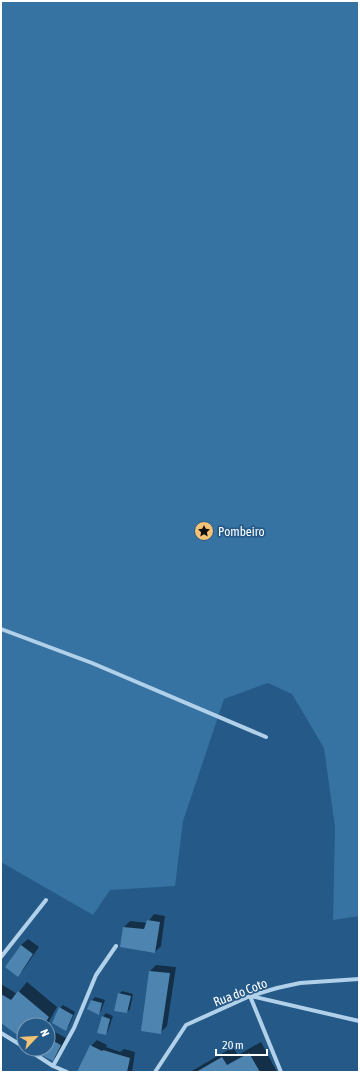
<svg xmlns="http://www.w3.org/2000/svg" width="360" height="1073" viewBox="0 0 360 1073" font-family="'Asap Condensed',sans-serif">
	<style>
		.green { fill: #3673a3 }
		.shadow { fill: #0007 }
		.building { fill: #4d84b0 }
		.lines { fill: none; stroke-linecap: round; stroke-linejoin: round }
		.street { stroke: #b1d0e9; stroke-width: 4 }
		.labels { text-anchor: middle; stroke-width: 3.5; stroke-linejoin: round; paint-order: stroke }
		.poi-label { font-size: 13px; fill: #fff; stroke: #255a88; text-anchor: start }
		.street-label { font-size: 13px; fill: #fff; stroke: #255a88 }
	</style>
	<rect width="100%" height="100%" fill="#255a88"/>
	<path class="green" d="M1,1h358v915l-26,4 2,-93 -11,-79 -32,-54 -24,-11 -44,16 -41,122 -8,65 -65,4 -17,25 -92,-53z"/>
	<path class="shadow" d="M154,914l11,2 -4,30 -6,6 -31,-25 6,-6 17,2z
		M28,939l11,8 -15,22 -6,6 3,-30z
		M156,965l20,2 -9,59 -7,7 -18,-3 8,-59z
		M27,982l30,25 -10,18h-23v14l-23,-17v-38l16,10z
		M122,991l11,3 -3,15 -3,3 -8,-18z
		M95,997l10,3 -4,11 -3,3 -10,-5 4,-9z
		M63,1005l12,7 -6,14 -3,3 -6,-21z
		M106,1013l7,3 -5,15 -3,3 -7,-2 5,-16z
		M51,1030l15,8 -7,16 -6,6 -13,-11h8v-16z
		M97,1040l10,5 -1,2 14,5 4,-3 11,3 -3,20h-54l13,-26z
		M261,1042l16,30h-87l43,-25 5,8z"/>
	<path class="building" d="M147,920l13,2 -5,31 -35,-6 3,-20 21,2z
		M21,945l12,9 -15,23 -13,-10z
		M149,971l21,2 -9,61 -20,-3z
		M18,991l31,26 -5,8h-20v15l-23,-17v-29l10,6z
		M118,993l13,3 -4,17 -13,-2z
		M91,1000l11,3 -3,12 -12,-6z
		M59,1007l14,8 -7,16 -14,-8z
		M102,1016l8,3 -4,16 -9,-2z
		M48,1038l13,7 -8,16 -16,-8 2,-4h9z
		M90,1045l12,6 1,-1 27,8 -3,14h-50z
		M249,1053l11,19h-64l26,-15 5,8z"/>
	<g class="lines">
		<path class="street" d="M1,629l91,34 174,74
			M1,957l45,-57
			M250,996l31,76
			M251,996l108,25
			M1,1033l23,14
			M27,1049l26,17 14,6
			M53,1066l21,-38 22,-53 20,-29
			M155,1072l31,-47 64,-29 27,-8 23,-5 59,-4"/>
	</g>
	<defs>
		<symbol id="sight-disc" viewBox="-11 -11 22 22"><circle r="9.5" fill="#f3c274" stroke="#255a88"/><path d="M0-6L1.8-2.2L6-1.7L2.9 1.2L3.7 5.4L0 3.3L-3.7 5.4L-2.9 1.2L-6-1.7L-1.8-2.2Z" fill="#111"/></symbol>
	</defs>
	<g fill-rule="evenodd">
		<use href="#sight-disc" x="193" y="520" width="22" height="22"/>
	</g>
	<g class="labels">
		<g class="poi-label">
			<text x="218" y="536">Pombeiro</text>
		</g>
		<g class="street-label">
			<text transform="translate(240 992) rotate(-21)" y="5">Rua do Coto</text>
		</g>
	</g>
	<rect width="360" height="1073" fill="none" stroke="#ffffff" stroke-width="4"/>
	<g transform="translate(36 1037) rotate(65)"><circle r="19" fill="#255a88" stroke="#7c9cb8"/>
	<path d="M0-3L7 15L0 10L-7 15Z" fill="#f3c274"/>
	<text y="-6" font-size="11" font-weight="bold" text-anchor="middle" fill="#ffffff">N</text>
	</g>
	<path d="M216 1049v6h51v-6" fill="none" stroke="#ffffff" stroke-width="2"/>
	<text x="222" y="1049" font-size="12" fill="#ffffff" stroke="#255a88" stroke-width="3" paint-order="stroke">20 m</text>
</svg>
